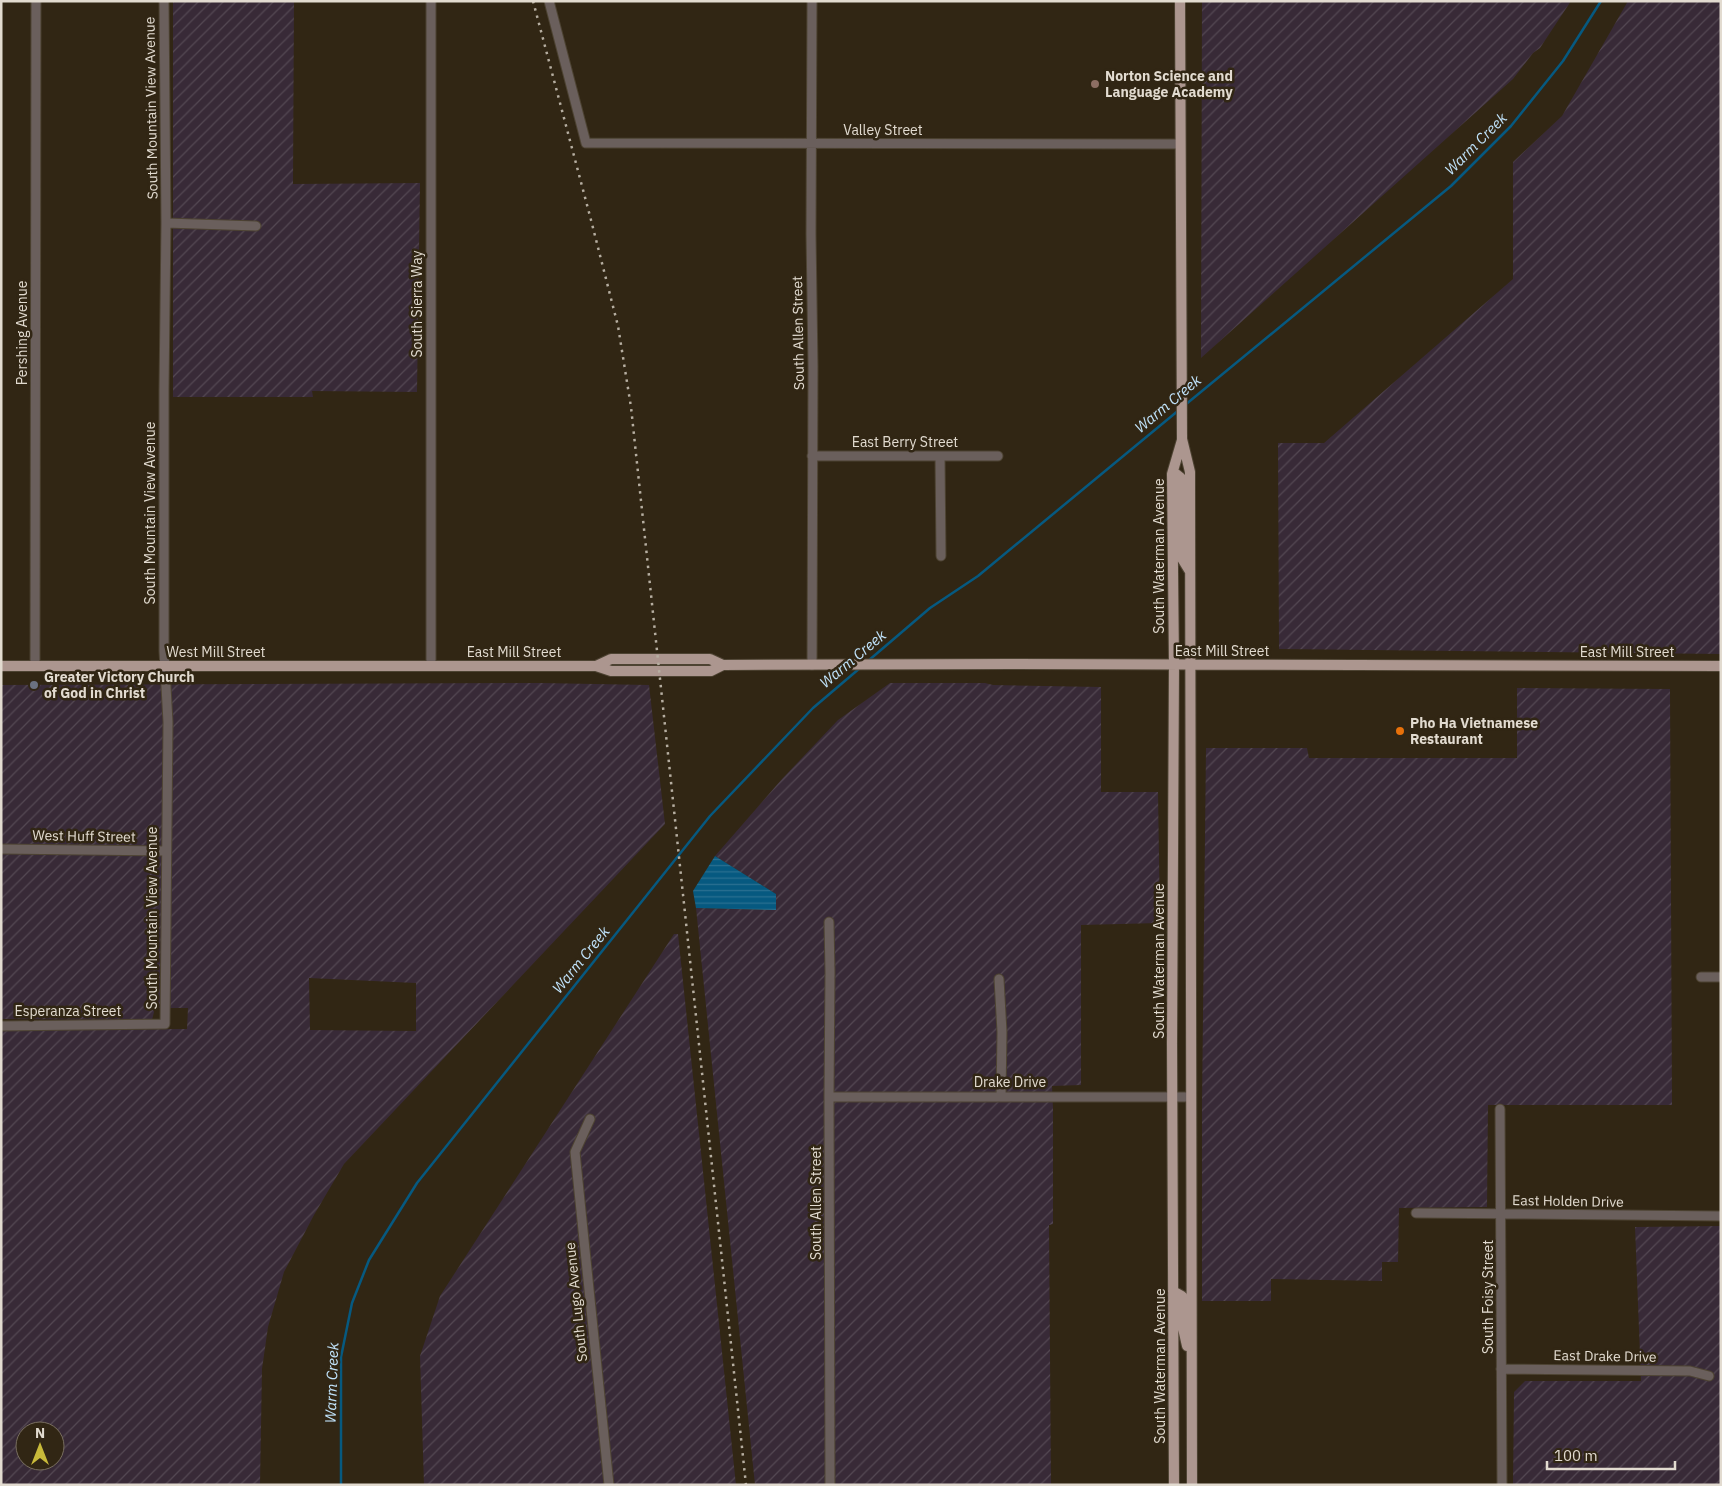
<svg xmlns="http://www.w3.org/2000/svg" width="1722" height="1486" viewBox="0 0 1722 1486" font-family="'IBM Plex Sans',sans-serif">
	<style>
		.industrial { fill: url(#industrial-furrows); fill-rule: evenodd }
		.water { fill: url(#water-rules) }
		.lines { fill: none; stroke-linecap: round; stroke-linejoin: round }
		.stream { stroke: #065980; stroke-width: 2.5 }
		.minor-casing { stroke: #4d4332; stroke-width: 11 }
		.major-casing { stroke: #4d4332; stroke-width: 12 }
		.minor { stroke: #6a5f5c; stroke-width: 9 }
		.major { stroke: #ac968f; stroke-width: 10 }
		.rail { stroke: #b6aea1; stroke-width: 2.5; stroke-dasharray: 2.5 5; stroke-linecap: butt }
		.education-dot { fill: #8d6e63; stroke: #312614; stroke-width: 2 }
		.worship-dot { fill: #6b7280; stroke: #312614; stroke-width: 2 }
		.food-dot { fill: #e8710a; stroke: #312614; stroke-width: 2 }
		.labels { text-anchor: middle; stroke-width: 5; stroke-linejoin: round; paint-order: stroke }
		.poi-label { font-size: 14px; font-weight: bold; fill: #e2dbd0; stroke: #312614; text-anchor: start }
		.street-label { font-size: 14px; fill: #e2dbd0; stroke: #312614 }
		.water-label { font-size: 15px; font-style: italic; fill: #c0e3fb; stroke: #312614 }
	</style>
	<defs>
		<pattern id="industrial-furrows" width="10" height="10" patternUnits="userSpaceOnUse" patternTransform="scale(1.25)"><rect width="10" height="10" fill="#382a37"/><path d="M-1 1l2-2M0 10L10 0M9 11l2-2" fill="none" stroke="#544853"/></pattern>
		<pattern id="water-rules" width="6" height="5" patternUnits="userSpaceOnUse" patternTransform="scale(1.25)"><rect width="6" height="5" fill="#065980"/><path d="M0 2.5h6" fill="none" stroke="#2a7091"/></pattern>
	</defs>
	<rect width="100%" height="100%" fill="#312614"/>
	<path class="industrial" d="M173,1h121l-1,183 127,-1 -3,209 -105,-1 1,6h-140z
		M1202,1h369l-31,47 -7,5 -20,26 -312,279z
		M1628,1h93v653l-442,-5 -1,-206h46l189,-164v-117l49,-46z
		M541,683l108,2 16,139 -321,340 -30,51 -30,57 -16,55 -6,42 -2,116h-259v-455l186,-1 1,-21h-33l-3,12 -151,-1v-334zM309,978l107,5v48l-106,-1zM25,1431h30v30h-30z
		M890,683h95l8,2 108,2v105h57l2,131 -79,2v160l-29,1 1,23v115l-4,1 2,260h-296l-59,-577 80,2v-16l-61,-38 67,-77 56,-59z
		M1517,688l153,1 2,416h-184l-1,102 -88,1 -1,54h-16v19l-111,-2v22h-69v-197l4,-356h101l2,10h208z
		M674,934h4l58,551h-312l-4,-129 20,-60z
		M1721,1226v259h-208l1,-93 11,-11h116l-6,-154z"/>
	<path class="water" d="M715,856l61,38v16l-80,-2 -3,-17z"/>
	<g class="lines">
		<path class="stream" d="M1185,405l266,-219 60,-60 52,-65 38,-60
			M868,661l62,-53 48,-32 201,-166
			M341,1485v-128l11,-54 17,-43 48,-77 293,-367 103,-108 47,-40"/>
		<defs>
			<path id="minor" d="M431,1v664
				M549,1l37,142 594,1
				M812,1l-1,233 2,132 -1,299
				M166,223l90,3
				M812,456h186
				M940,456l1,100
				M35,666l1,-665
				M1,849l165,2
				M829,922l1,50 -1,125 1,388
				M1701,977h20
				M999,979l3,53 -1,64
				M1,1026l164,-2 3,-302 -4,-71v-261l2,-167 -2,-222
				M829,1097h362
				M1500,1109l2,376
				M590,1119l-15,33 34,333
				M1416,1213l305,3
				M1501,1369l189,2 19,5"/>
			<path id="major" d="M1180,1l2,438 8,33v12l2,1001
				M1172,474h4l5,4v79l8,13
				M1,666h595l15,5h100l12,-6
				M596,666l15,-7h99l13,6 289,-1 709,2
				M1173,1291l9,5v28l5,22
				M1174,1485l-2,-441 2,-380 -2,-190 10,-34"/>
		</defs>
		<use href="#minor" class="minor-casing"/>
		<use href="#major" class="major-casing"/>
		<use href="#minor" class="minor"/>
		<use href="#major" class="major"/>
		<path class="rail" d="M533,1l58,219 27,106 13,81 115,1078"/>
	</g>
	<circle class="education-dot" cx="1095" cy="84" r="5"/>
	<circle class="worship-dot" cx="34" cy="685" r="5"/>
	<circle class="food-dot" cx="1400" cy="731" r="5"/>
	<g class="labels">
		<g class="poi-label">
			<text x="1105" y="81">Norton Science and<tspan x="1105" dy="16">Language Academy</tspan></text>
			<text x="44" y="682">Greater Victory Church<tspan x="44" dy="16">of God in Christ</tspan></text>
			<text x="1410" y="728">Pho Ha Vietnamese<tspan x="1410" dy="16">Restaurant</tspan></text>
		</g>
		<g class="street-label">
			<text transform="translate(151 108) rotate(-91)" y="5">South Mountain View Avenue</text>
			<text x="883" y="135">Valley Street</text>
			<text transform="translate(417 304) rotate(-90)" y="5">South Sierra Way</text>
			<text transform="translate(22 333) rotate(-90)" y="5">Pershing Avenue</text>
			<text transform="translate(798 333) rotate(-91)" y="5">South Allen Street</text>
			<text x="905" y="447">East Berry Street</text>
			<text transform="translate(150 513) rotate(-90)" y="5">South Mountain View Avenue</text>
			<text transform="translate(1159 556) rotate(-90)" y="5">South Waterman Avenue</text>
			<text x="1222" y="656">East Mill Street</text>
			<text x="216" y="657">West Mill Street</text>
			<text x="514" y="657">East Mill Street</text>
			<text x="1627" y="657">East Mill Street</text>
			<text transform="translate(84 836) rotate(1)" y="5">West Huff Street</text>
			<text transform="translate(152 918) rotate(-90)" y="5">South Mountain View Avenue</text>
			<text transform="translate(1159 961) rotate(-90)" y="5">South Waterman Avenue</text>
			<text x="68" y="1016">Esperanza Street</text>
			<text x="1010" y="1087">Drake Drive</text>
			<text transform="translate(1568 1201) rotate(1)" y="5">East Holden Drive</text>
			<text transform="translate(816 1203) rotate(-90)" y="5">South Allen Street</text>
			<text transform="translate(1488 1297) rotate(-90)" y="5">South Foisy Street</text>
			<text transform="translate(576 1302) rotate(-96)" y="5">South Lugo Avenue</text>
			<text transform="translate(1605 1356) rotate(1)" y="5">East Drake Drive</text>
			<text transform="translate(1160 1366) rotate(-90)" y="5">South Waterman Avenue</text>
		</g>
		<g class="water-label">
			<text transform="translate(1476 144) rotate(-45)" y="5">Warm Creek</text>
			<text transform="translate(1168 404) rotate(-40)" y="5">Warm Creek</text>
			<text transform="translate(853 659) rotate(-40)" y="5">Warm Creek</text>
			<text transform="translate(581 960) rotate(-51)" y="5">Warm Creek</text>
			<text transform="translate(332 1383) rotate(-88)" y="5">Warm Creek</text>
		</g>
	</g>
	<rect width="1722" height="1486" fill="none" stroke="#e2dbd0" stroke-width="5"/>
	<g transform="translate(40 1446)"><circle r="24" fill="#312614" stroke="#786e5f"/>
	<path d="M0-4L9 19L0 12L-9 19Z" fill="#c9ba3a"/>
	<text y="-8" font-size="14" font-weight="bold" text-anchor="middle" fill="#e2dbd0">N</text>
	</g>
	<path d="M1547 1461v8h128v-8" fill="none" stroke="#e2dbd0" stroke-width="2.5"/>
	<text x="1554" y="1461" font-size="15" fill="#e2dbd0" stroke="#312614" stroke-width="4" paint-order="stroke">100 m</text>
</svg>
